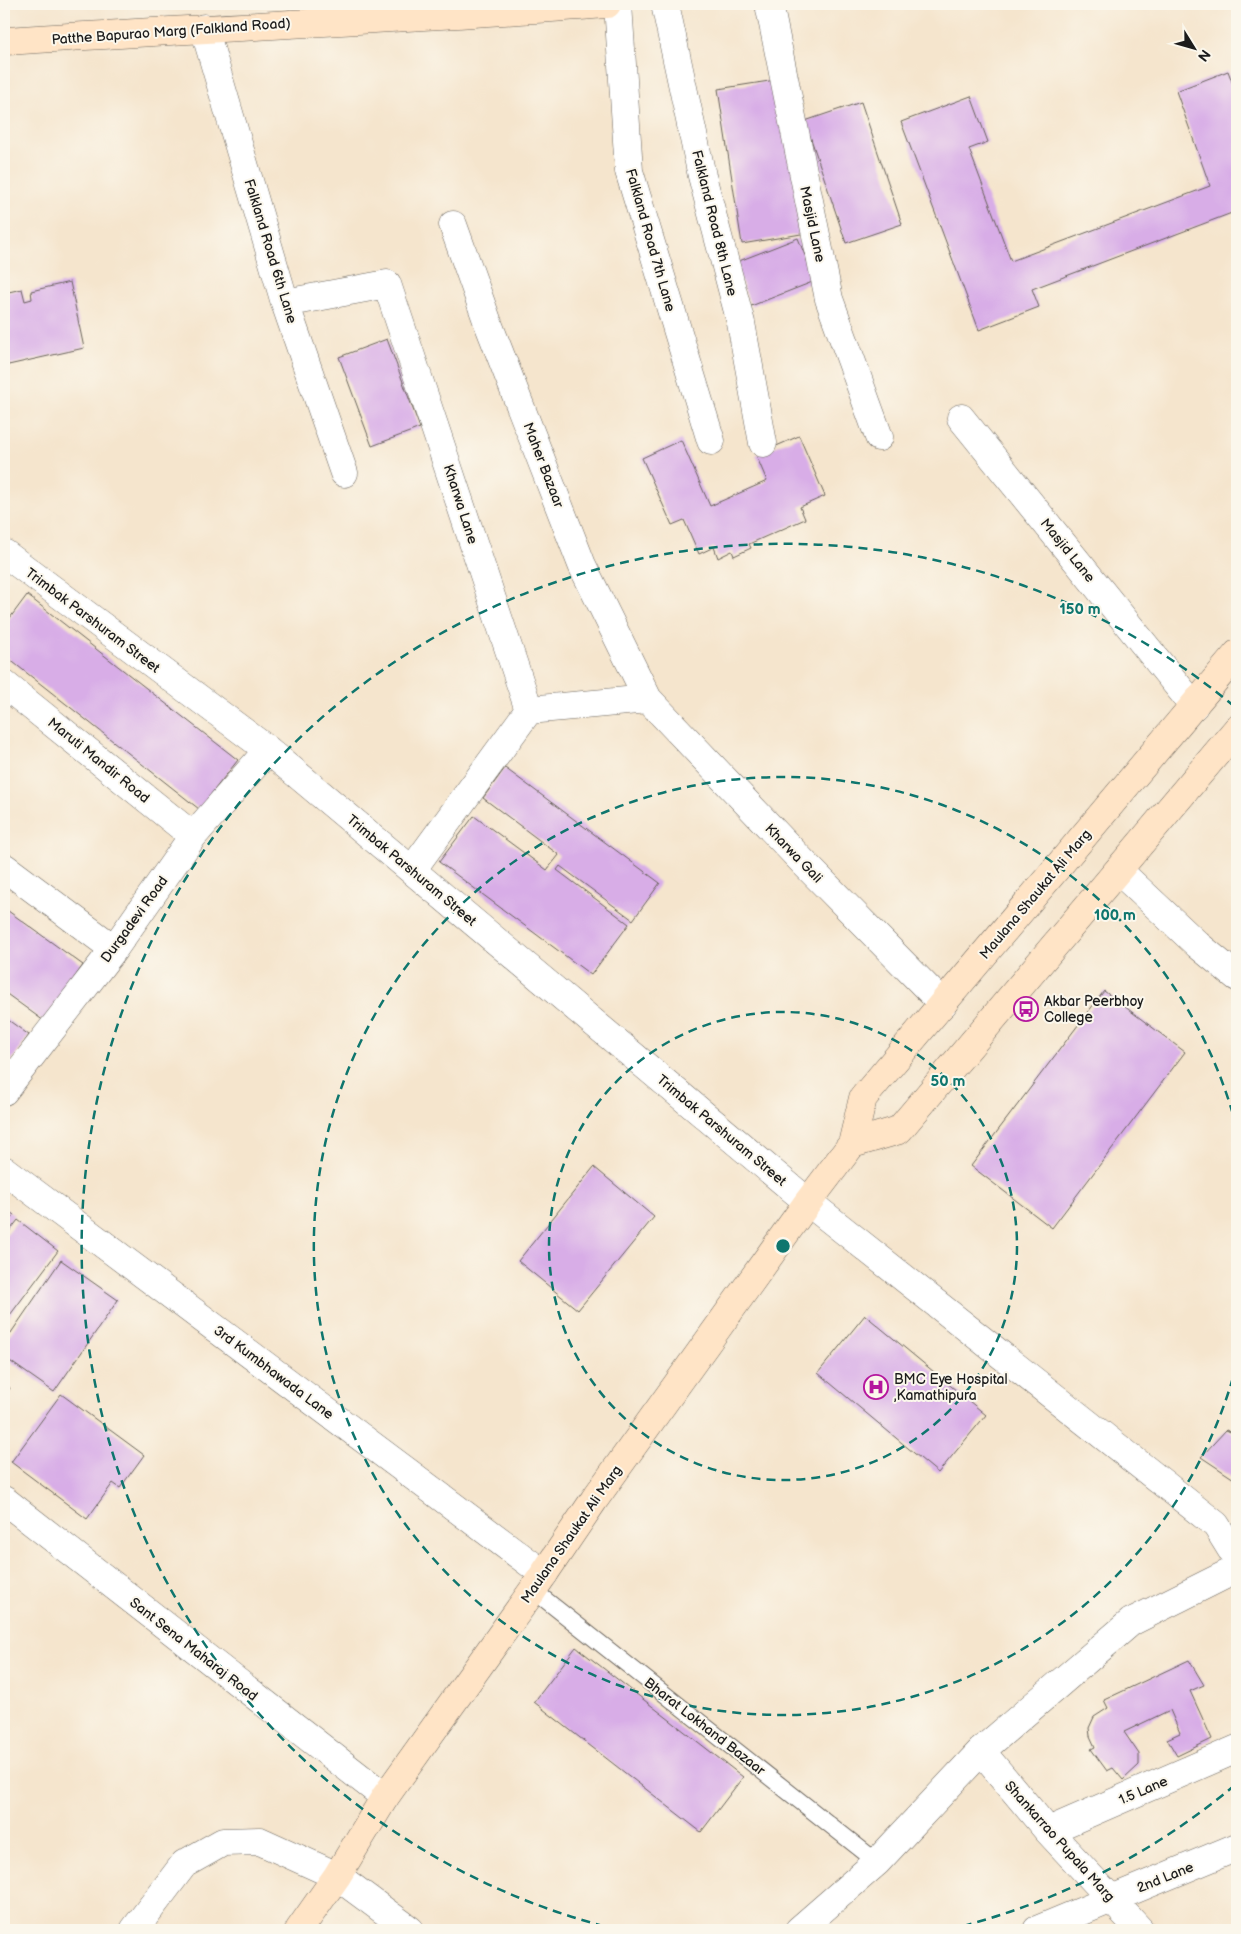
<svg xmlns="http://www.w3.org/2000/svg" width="1241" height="1934" viewBox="0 0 1241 1934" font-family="'Balsamiq Sans',sans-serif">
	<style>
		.building { fill: #d8ade7 }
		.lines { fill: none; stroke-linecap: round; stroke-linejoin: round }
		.lane-casing { stroke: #68625a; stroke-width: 18 }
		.street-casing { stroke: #68625a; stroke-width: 29 }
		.secondary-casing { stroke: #68625a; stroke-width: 29 }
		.lane { stroke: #fff; stroke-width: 16 }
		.street { stroke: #fff; stroke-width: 28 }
		.secondary { stroke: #ffe4c6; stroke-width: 28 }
		.ring { fill: none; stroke: #0f766e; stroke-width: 2.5; stroke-dasharray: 9 6 }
		.labels { text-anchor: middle; stroke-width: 4; stroke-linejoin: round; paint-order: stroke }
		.street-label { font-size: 14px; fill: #1c1c1c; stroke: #fbf7ec }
		.poi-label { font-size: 14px; fill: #1c1c1c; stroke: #fbf7ec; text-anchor: start }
		.centre { fill: #0f766e; stroke: #fbf7ec; stroke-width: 2.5 }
		.ring-label { font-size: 15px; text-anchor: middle; font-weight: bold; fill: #0f766e; stroke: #fbf7ec; stroke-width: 4; stroke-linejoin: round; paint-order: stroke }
	</style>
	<rect width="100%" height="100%" fill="#fbf7ec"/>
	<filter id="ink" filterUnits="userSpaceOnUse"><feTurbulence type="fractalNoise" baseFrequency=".02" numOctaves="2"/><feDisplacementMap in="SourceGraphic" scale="10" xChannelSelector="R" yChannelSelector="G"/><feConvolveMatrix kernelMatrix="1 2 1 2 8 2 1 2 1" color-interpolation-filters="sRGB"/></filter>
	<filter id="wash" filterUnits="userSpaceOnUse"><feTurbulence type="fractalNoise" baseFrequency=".0096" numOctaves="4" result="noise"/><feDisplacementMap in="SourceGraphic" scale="20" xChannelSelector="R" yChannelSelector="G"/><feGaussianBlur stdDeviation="1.12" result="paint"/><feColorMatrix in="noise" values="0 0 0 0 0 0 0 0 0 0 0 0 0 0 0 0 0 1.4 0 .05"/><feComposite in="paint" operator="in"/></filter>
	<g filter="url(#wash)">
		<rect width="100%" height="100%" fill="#f5e5cd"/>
		<g id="blocks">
			<path class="building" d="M1228,71l9,24v116l-205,78 7,18 -60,23 -78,-208 70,-26 17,46 -19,7 42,112 199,-75 -34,-95z
				M782,79l25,154 -65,11 -24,-155z
				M861,102l41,122 -56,19 -41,-122z
				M798,238l17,43 -64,25 -17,-43z
				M70,282l14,66 -80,18v-73l18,-4 3,12 7,-2 -1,-8z
				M387,339l33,89 -48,18 -33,-89z
				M799,436l26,60 -25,11 5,12 -56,25 2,4 -17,8 -2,-5 -14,7 -4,-11 -15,7 -15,-34 -12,5 -30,-67 39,-18 29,66 57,-25 -11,-26z
				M27,595l211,165 -39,49 -195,-154v-29z
				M505,768l155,115 -27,37 -73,-54 -3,4 72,54 -38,51 -152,-113 35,-46 73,54 12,-15 -76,-57z
				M4,908l79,57 -39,56 -40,-29z
				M1104,991l81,61 -133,176 -81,-62z
				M4,1017l25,18 -25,36z
				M594,1167l60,50 -76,93 -60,-49z
				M4,1208l10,7 -10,14z
				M18,1220l40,31 -54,72v-85z
				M61,1260l57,40 -64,92 -50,-35v-14z
				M865,1315l121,100 -48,58 -120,-100z
				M4,1384l6,4 -6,9z
				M61,1394l83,61 -24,33 -7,-5 -26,36 -76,-57z
				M1226,1430l11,5v46l-36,-24z
				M576,1647l167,130 -42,55 -167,-130z
				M1189,1660l15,25 -14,6 22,48 -35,17 -10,-17 13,-6 -10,-23 -46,22 15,22v11l-16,15 -10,-12 -6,3 -16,-22 4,-2 -5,-11 -1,-8 5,-11 14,-9 -4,-8z"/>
		</g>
	</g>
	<g filter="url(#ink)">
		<use href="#blocks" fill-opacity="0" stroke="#68625a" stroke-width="1"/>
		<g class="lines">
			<defs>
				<path id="lane" d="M533,1590l344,272"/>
				<path id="street" d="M618,4l11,167 82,270
					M665,4l37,172 39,147 22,120
					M769,4l60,295 50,138
					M204,28l81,275 59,170
					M453,225l35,98 94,242 66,134 155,163 140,142
					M285,303l102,-19 142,426 119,-11
					M961,418l233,288
					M4,553l264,197 540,452 408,323 21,34
					M4,684l189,152
					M4,867l110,82
					M412,870l117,-160
					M1119,871l79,74 39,32
					M4,1091l110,-142 79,-113 75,-86
					M4,1170l540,404
					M4,1500l381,297
					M981,1751l67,80 92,99
					M1048,1831l189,-82
					M134,1930l50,-66 39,-22 37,-1 77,35 73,54
					M799,1930l78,-68 104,-111 150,-129 106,-53
					M1037,1930l200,-83"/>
				<path id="secondary" d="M4,41c201,-13 402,-22 603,-37
					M852,1144l47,-14 338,-401
					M299,1930l38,-54 48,-79 148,-207 61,-90 214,-298 44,-58 11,-46 374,-444"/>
			</defs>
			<use href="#lane" class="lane-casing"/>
			<use href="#street" class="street-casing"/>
			<use href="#secondary" class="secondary-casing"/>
			<use href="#lane" class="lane"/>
			<use href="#street" class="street"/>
			<use href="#secondary" class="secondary"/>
		</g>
	</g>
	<g class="ring">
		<circle cx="783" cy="1246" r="234"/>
		<path d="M1237 1363A469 469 0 1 1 1237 1129"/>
		<path d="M1235 1785A703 703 0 0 1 947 1930M619 1930A703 703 0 1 1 1235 707"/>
	</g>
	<defs>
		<symbol id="bus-ring" viewBox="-11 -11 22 22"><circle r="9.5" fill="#fbf7ec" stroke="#b5179e" stroke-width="1.5"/><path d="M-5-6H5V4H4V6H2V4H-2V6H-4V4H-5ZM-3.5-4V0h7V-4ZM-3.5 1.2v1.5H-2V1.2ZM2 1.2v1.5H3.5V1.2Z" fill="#b5179e"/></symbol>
		<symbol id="hospital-ring" viewBox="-11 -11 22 22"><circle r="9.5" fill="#fbf7ec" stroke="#b5179e" stroke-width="1.5"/><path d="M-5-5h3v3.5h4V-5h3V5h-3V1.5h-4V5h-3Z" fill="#b5179e"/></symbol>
	</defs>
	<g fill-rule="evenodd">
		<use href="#bus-ring" x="1012" y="995" width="28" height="28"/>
		<use href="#hospital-ring" x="862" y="1373" width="28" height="28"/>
	</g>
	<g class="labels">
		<g class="street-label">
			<text transform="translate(171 31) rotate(-4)" y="5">Patthe Bapurao Marg (Falkland Road)</text>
			<text transform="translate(715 223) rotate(76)" y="5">Falkland Road 8th Lane</text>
			<text transform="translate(813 224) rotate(78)" y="5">Masjid Lane</text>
			<text transform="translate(651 240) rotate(74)" y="5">Falkland Road 7th Lane</text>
			<text transform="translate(271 251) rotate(73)" y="5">Falkland Road 6th Lane</text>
			<text transform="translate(544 465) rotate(69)" y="5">Maher Bazaar</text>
			<text transform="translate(461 504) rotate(72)" y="5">Kharwa Lane</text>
			<text transform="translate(1068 550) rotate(51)" y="5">Masjid Lane</text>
			<text transform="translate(93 620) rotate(37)" y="5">Trimbak Parshuram Street</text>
			<text transform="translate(99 760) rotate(39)" y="5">Maruti Mandir Road</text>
			<text transform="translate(794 853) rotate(46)" y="5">Kharwa Gali</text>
			<text transform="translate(412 870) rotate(40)" y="5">Trimbak Parshuram Street</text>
			<text transform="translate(1035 894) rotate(-50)" y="5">Maulana Shaukat Ali Marg</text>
			<text transform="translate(134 919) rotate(-54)" y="5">Durgadevi Road</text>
			<text transform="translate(722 1130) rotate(40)" y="5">Trimbak Parshuram Street</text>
			<text transform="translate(274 1372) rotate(37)" y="5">3rd Kumbhawada Lane</text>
			<text transform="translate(571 1534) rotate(-55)" y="5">Maulana Shaukat Ali Marg</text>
			<text transform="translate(194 1649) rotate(38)" y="5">Sant Sena Maharaj Road</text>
			<text transform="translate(705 1726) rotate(38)" y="5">Bharat Lokhand Bazaar</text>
			<text transform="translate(1143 1790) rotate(-23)" y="5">1.5 Lane</text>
			<text transform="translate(1060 1841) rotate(48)" y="5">Shankarrao Pupala Marg</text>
			<text transform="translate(1165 1877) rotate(-22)" y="5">2nd Lane</text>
		</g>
		<g class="poi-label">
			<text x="1044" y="1006">Akbar Peerbhoy<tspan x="1044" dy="16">College</tspan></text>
			<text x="894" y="1384">BMC Eye Hospital<tspan x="894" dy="16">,Kamathipura</tspan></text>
		</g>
	</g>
	<circle cx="783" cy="1246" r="8" class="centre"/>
	<g class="ring-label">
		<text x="1080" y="614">150 m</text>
		<text x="1115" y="920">100 m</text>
		<text x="948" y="1086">50 m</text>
	</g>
	<rect width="1241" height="1934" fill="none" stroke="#fbf7ec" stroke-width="20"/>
	<g transform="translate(1194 48) rotate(127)" stroke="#fbf7ec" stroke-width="4" paint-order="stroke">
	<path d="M0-4L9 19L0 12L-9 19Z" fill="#1c1c1c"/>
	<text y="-8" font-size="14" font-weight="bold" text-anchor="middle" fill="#1c1c1c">N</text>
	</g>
</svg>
